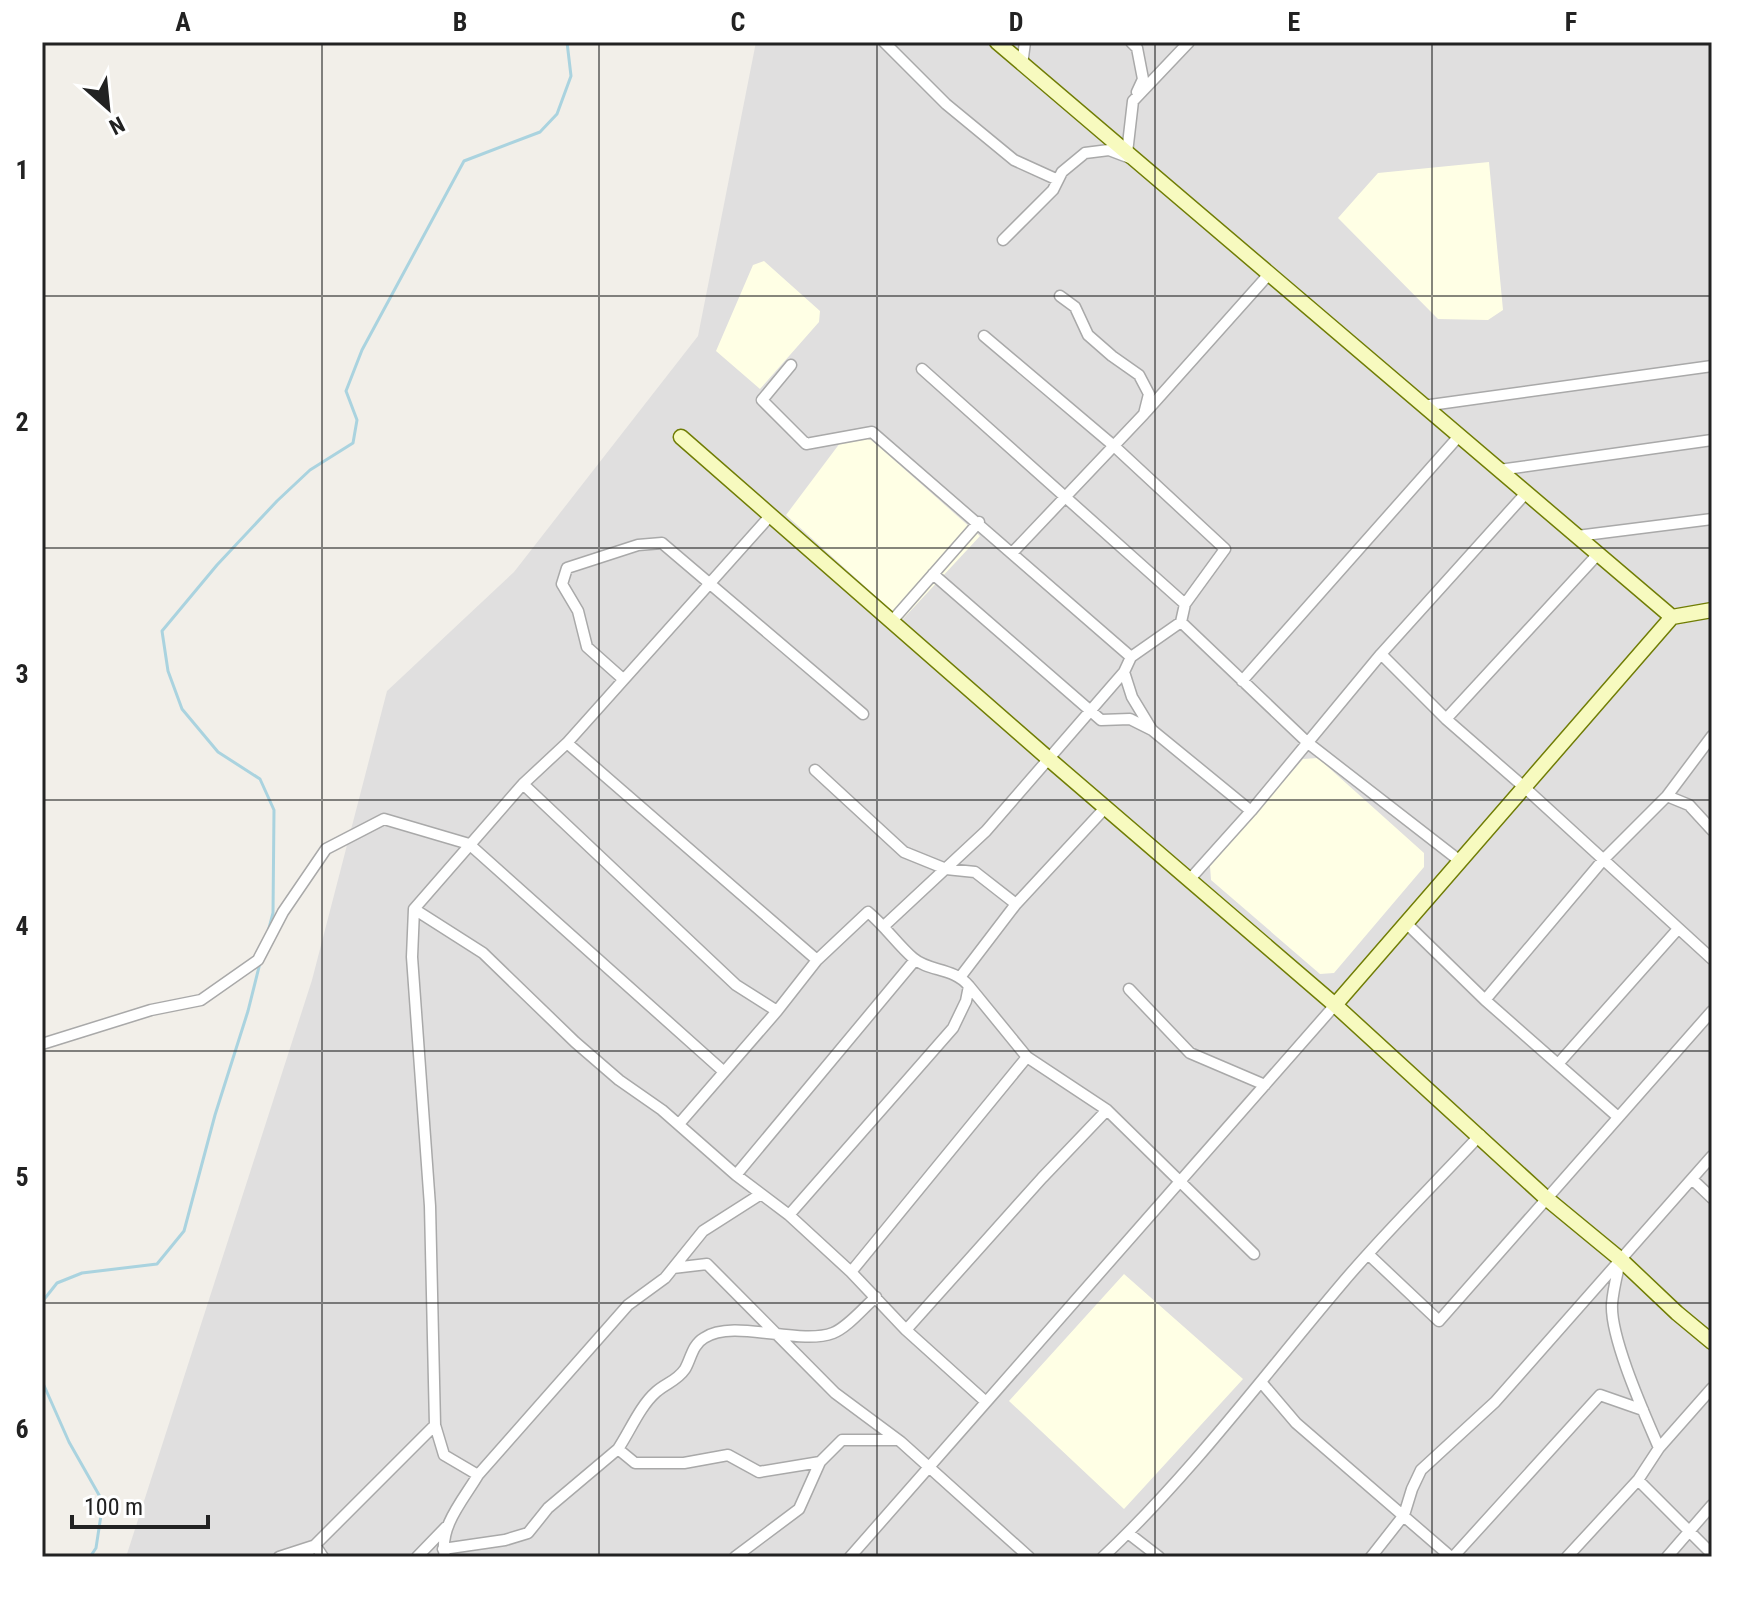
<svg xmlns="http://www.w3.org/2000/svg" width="1754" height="1599" viewBox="0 0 1754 1599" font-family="'Roboto Condensed',sans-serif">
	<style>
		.residential { fill: #e0dfdf }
		.education { fill: #ffffe5 }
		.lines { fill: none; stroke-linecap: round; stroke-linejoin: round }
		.stream { stroke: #aad3df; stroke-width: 3 }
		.street-casing { stroke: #a9a9a9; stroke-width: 13 }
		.secondary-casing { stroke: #707d05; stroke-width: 17 }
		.street { stroke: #fff; stroke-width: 10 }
		.secondary { stroke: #f7fabf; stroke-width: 14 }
		.grid { fill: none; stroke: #222; stroke-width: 2; stroke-opacity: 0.55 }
		.neatline { fill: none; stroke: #222; stroke-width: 3 }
		.grid-label { font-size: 26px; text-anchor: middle; font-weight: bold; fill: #222 }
	</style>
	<rect width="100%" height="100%" fill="#f2efe9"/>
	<path class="residential" d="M756,42h956v1515h-1586l186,-577 75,-289 127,-119 184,-236z"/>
	<path class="education" d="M1489,162l14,148 -15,10 -50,-1 -100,-101 40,-45z
		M764,261l56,50 -1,11 -59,67 -44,-38 37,-86z
		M868,437l112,99 -78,84 -116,-105 54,-72z
		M1318,758l106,95v14l-90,106 -14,1 -109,-94 -1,-14 93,-107z
		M1124,1274l119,105 -119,130 -115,-108z"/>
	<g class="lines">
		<path class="stream" d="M268,932l5,-19 1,-103 -14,-31 -42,-27 -36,-43 -14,-38 -6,-40 55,-66 60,-64 33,-31 43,-27 4,-23 -11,-29 16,-41 102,-189 76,-29 17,-18 14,-38 -4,-34
			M42,1302l15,-19 25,-10 75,-9 27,-33 31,-116 33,-104 12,-48
			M42,1381l27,61 34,60 -7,46 -6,9"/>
		<defs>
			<path id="street" d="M884,42l62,62 68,56 44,20
				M1131,42l6,6 6,31 -6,13
				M1022,65l3,-23
				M1127,153l6,-52 56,-59
				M1003,240l50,-50 9,-18 23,-19 24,-3 21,8
				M791,365l-29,35 44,44 66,-12 259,225
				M922,369l263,235
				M1423,406l289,-40
				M1145,413l124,-139
				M1499,470l213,-30
				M1577,536l135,-17
				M1013,552l131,-138 5,-20 -10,-19 -27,-19 -24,-21 -13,-28 -15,-11
				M933,574l168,146 29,-1 22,11
				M892,621l87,-99
				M1181,622l127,121 152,118
				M1381,654l65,65 78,68 188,172
				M1124,672l8,25 20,33 99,81
				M623,679l-36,-32 -9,-36 -16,-27 5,-16 71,-23 24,-2 201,171
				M1242,681l217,-245
				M1446,719l152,-165
				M567,743l250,217
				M815,770l89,82 42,17 29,3 41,32
				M523,784l213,201 41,26
				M1667,796l22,9 23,25
				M1190,879l61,-68 130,-157 145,-161
				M414,909l69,44 92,89 44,38 43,30 74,65 53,40 62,57 55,58 80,72
				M1406,923l79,77 133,117
				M884,926l102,-95 138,-159 7,-15 50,-35 4,-18 40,-55 -111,-103 -130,-110
				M961,976l55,-72 90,-97
				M969,986l58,71 80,53 147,144
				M1129,989l61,64 75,32
				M1485,1000l118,-140 64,-64 45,-60
				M42,1044l109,-34 50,-10 57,-40 25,-48 43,-63 58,-30 85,25 254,227
				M1558,1064l120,-135
				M679,1124l98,-113 40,-51 51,-48c17,14 29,32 45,46 16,14 40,9 56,28l-3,15 -13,27 -164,187
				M736,1175l179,-215
				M1692,1179l20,19
				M1368,1254l71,67 273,-310
				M1620,1261c-3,14 -7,29 -8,43 -2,34 33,111 47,144
				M673,1268l34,-4 128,129 66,49 128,115
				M851,1272l176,-215
				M906,1330l136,-152 65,-68
				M1261,1382l35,41 155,134
				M435,1425l9,30 34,20 150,-170 37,-27 38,-47 58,-37
				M618,1449c12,-18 22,-43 38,-57 10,-9 21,-11 29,-23 6,-10 7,-24 19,-31 29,-20 95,8 129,-5 15,-6 30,-25 43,-36
				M1638,1480l74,74
				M1128,1533l31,24
				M315,1545l8,12
				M443,1549l62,-9 23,-7 20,-25 70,-59 17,14h49l44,-8 31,17 61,-10
				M279,1557l34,-11
				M303,1557l132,-132 -5,-219 -18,-249 2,-48 109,-125 44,-41 204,-228
				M417,1557l29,-30
				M445,1557c-7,-30 19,-58 33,-82
				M735,1557l64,-48 21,-47 22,-22h56
				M850,1557l485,-552
				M1103,1557c87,-82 159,-179 236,-270 44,-53 94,-101 141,-152
				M1371,1557l33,-42 8,-26 9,-19 74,-68 217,-246
				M1453,1557l147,-162 43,15
				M1567,1557l71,-77 21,-32 53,-60
				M1667,1557l45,-52"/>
			<path id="secondary" d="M997,42l675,575
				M681,437l369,323 285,245 211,193 74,61 57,54 35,29
				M1335,1005l337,-388 40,-7"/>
		</defs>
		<use href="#street" class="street-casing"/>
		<use href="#secondary" class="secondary-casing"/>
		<use href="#street" class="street"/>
		<use href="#secondary" class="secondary"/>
	</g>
	<path class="grid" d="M322,42v1515M599,42v1515M877,42v1515M1155,42v1515M1432,42v1515M42,296h1670M42,548h1670M42,800h1670M42,1051h1670M42,1303h1670"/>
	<rect width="1754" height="1599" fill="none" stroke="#ffffff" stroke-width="88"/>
	<g transform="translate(108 108) rotate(153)" stroke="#ffffff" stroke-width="6" paint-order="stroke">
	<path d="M0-6L14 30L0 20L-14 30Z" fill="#222222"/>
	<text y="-12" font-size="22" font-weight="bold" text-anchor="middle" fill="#222222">N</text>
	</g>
	<path d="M72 1515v12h136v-12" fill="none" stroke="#222222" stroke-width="4"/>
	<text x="84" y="1515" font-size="24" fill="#222222" stroke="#ffffff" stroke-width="6" paint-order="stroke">100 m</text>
	<rect x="44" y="44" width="1666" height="1511" class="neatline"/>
	<g class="grid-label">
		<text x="183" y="31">A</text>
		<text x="460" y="31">B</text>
		<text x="738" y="31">C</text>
		<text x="1016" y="31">D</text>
		<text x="1294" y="31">E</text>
		<text x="1571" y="31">F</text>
		<text x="22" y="179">1</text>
		<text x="22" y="431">2</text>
		<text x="22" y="683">3</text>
		<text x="22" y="935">4</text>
		<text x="22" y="1186">5</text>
		<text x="22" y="1438">6</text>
	</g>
</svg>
